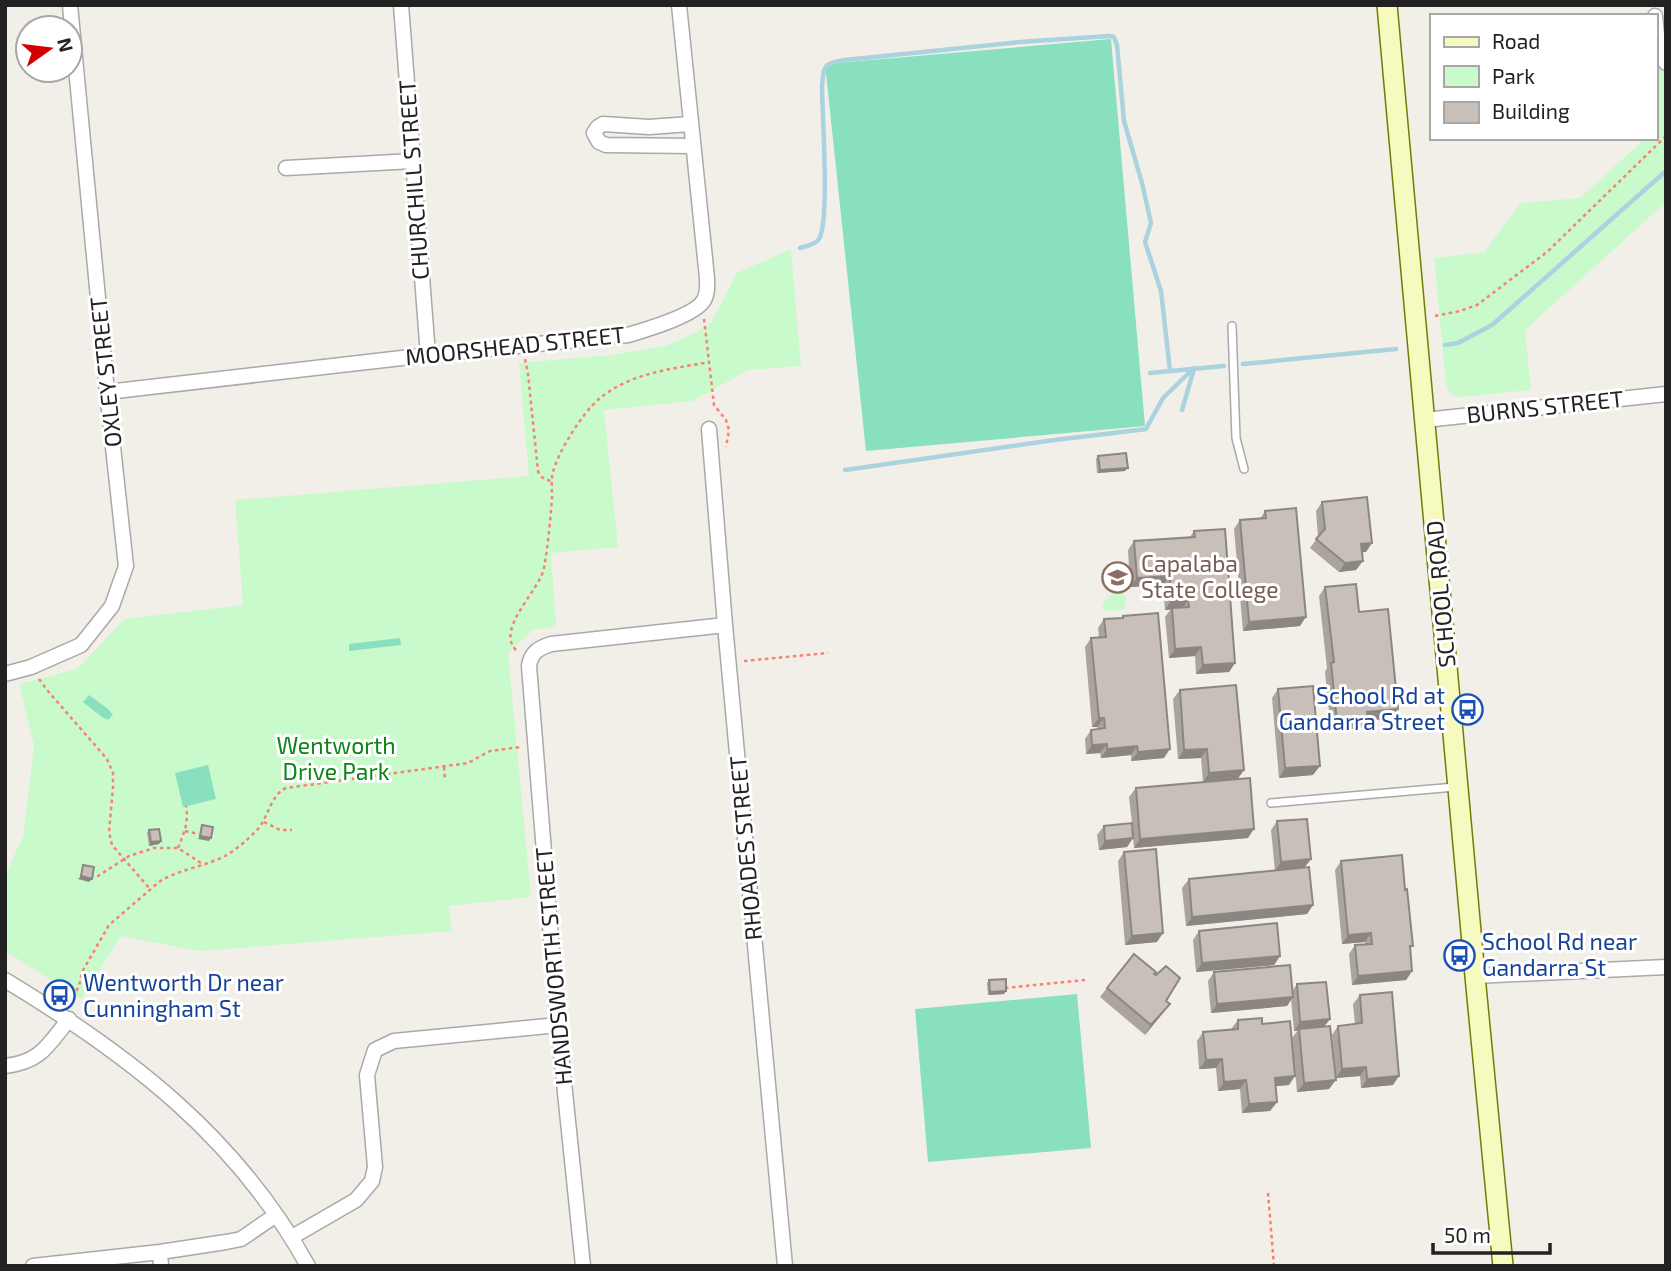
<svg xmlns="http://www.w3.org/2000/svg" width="1671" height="1271" viewBox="0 0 1671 1271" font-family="'Exo 2',sans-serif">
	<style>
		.park { fill: #c8facc }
		.pitch { fill: #88e0be }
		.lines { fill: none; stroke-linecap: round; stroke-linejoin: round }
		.stream { stroke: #aad3df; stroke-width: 4.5 }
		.lane-casing { stroke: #a9a9a9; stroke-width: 10 }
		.street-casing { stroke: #a9a9a9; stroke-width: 17 }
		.secondary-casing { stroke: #707d05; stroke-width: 22 }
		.path { stroke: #fa8072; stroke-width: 2.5; stroke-dasharray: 3.5 3.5; stroke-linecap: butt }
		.lane { stroke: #fff; stroke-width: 7 }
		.street { stroke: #fff; stroke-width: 14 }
		.secondary { stroke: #f7fabf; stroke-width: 19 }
		.wall { fill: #aba49e }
		.shaded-wall { fill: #8b8681 }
		.building { fill: #c7bfb8; stroke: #8b8681; stroke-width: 2 }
		.labels { text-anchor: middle; stroke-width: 6; stroke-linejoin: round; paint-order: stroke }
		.street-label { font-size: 23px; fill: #222; stroke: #fff }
		.education-label { font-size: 23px; fill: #785e54; stroke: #fff; text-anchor: start }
		.transit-label { font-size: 23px; fill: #164399; stroke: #fff; text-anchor: start }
		.park-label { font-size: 23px; fill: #0c8416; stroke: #fff }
	</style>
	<rect width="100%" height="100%" fill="#f2efe9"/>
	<path class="park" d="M1666,49v153l-141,128 6,60 -70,7c-10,-1 -12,-4 -15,-13l-12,-126 50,-6 37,-49 59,-5 66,-60h9v-8l3,-3 -3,-43v-34z
		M791,249l10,117 -53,4 -55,31 -89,9 14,137 -67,6 5,73 -23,4 -25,23 23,244 -82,9 3,25 -253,20 -78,-15 -40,63 -76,-48v-74l18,-41 11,-90 -15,-62 58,-15 48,-50 118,-14 -8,-105 294,-24 -10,-113 93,-8 53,-9 32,-14 14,-9 26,-50z
		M1117,592l7,1 2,4 -1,11 -6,3 -16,-1c-2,-9 7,-14 14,-18z"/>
	<path class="pitch" d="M1111,39l34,387 -279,25 -41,-387z
		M400,638l1,7 -52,6v-7z
		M89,695l19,14 5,6 -5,5 -6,-3 -19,-15z
		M208,765l8,34 -33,8 -8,-34z
		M1077,994l14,154 -163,14 -13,-153z"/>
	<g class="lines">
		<path class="stream" d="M800,248c6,-2 15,-3 19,-9 11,-18 3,-126 3,-153 2,-20 1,-23 23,-26l175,-18 89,-6 5,1 3,8 7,76 18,62 9,40 -6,19 16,49 9,80
			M1445,345l13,-2 34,-18 174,-154
			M1243,364l153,-15
			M1150,373l74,-7
			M1182,410l12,-41
			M845,470l202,-29 99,-12 17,-31 31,-30"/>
		<defs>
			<path id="lane" d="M1232,326l4,112 8,31
				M1271,803l184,-16"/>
			<path id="street" d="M401,5l27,350
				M1655,16l4,38 7,9
				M690,124l-41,3 -46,-3 -5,3 -4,6 5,9 7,3 86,1
				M286,168l127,-7
				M107,392l321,-37 200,-20c17,-5 68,-20 76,-35 4,-7 3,-14 3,-22l-28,-273
				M1425,420l241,-26
				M709,429l16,196 60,641
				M5,674l26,-7 50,-22 31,-39 14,-40 -19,-174 -37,-387
				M1475,976l191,-9
				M5,980c124,75 231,156 303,286
				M5,1066c36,-4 43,-21 64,-47
				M292,1237l64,-37 16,-19 3,-14 -8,-92 8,-25 19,-9 164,-16
				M160,1252l1,14
				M33,1266l127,-14 66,-10 15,-3 35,-24
				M583,1266l-25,-241 -29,-359c2,-14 10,-18 22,-22l174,-19"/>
			<path id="secondary" d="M1387,5l88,971 28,290"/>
		</defs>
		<use href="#lane" class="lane-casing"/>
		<use href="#street" class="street-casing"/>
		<use href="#secondary" class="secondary-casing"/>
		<path class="path" d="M1435,316l25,-5 17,-6 70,-53 119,-116
			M704,319l10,86 12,15 3,10 -3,17
			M525,359l3,15 10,97c2,6 6,8 13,10
			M516,650c-21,-21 24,-60 28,-82 4,-22 6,-46 8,-69 0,-9 -1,-19 1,-27 5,-20 30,-60 46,-73 31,-26 72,-30 111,-37
			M744,661l84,-8
			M39,679l8,11 60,69 6,14v15l-4,44 3,13 38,44
			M444,767l1,12
			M264,822l16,8h12
			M185,831l14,3
			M178,848c6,-15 11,-26 8,-42
			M90,876h8l31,-20 25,-8h24l26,17
			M1005,988l80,-8
			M73,997l6,-11 3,-14 27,-47 50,-43c20,-13 45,-15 66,-26 11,-6 22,-16 30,-24 14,-13 14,-36 31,-44l182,-25 22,-12 31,-4
			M1268,1193l6,73"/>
		<use href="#lane" class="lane"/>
		<use href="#street" class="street"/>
		<use href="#secondary" class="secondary"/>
	</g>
	<path class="wall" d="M1098,456l27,15 -28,2 -1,-14z
		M1322,502l44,50h-4l-6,18 -17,2 -29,-24 8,-11 -2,-26z
		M1265,511l35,115 -57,5 -9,-102 6,-9 20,-1z
		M1194,531l41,132 -6,9 -33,2 -1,-18 -26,2 -4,-41 6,-8 -6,1 -2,-25 -33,2 -2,-37 6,-9 56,-4z
		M1325,587l34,25 33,106 -26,3 -5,7 -30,3 -6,-59 2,-4 -8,-72z
		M1123,616l41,142 -33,3v-6l-30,3 -1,-5 -14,1 -1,-15 6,-9 7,-1 -1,-2h-5l-7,-80 6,-9h8l-1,-10 6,-9 18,-1z
		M1278,689l35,86 -34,3 -7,-80z
		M1180,690l64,80 -6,9 10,59 -114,10 -1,-10 -6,9 -28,3 -2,-15 7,-9 28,-3 -3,-26 7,-9 67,-6 -2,-24 -23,1 -5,-60z
		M1277,821l34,38 -7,9 9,37 -6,9 -121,12 -4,-38 7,-9 86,-8 -4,-41z
		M149,830l12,11 -2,3 -10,2 -2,-13z
		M1124,852l33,90 -32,3 -7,-84z
		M1341,861l64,29 7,81 -6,9 -54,5 -3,-31 6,-9 10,-1v-2l-23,2 -7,-74z
		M1199,931l81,25 -6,9 -78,7 -3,-32z
		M1214,972l78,19 5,-7 33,35 -6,8 5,62 -32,3 -5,-54 6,-8 -4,1 -3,-32 -4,7 -76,7 -3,-32z
		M1154,974l12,27 4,3 -25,31 -45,-38 7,-9z
		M989,980l15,14 -16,1 -1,-12z
		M1360,995l33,90 -32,3 -1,-12 -24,2 -4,-43 6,-9 17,-2 -2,-20z
		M1238,1020l24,4 27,61 -14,1 2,16 -7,9 -28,2 -2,-24 -22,2 -2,-23 -17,1 -2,-28 6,-9 28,-3z"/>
	<path class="shaded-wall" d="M1128,468l-3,3 -28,2 3,-3z
		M1372,543l-6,9 -12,1 7,-9z
		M1363,561l-7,9 -17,2 6,-9z
		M1170,576l-7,9 -33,2 7,-9z
		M1188,600l-6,9 -17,1 6,-9z
		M1306,617l-6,9 -57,5 6,-9z
		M1201,647l-6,9 -26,2 6,-9z
		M1235,663l-6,9 -33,2 7,-9z
		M1398,709l-6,9 -26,3 -5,7 -30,3 6,-9 30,-10z
		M1099,718h5l-7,9h-5z
		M1107,744l-7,9 -14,1 6,-9z
		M1137,746l-6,9 -30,3 6,-9z
		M1170,749l-6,9 -33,3 7,-9z
		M1207,749l-6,9 -23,1 6,-9z
		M1320,766l-7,9 -34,3 6,-10z
		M1244,770l-7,9 -34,3 6,-9z
		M1254,829l-6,9 -114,10 6,-9z
		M200,836l11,2 -2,3 -11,-2z
		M1133,838l-6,9 -28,3 6,-9z
		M161,841l-2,3 -10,2 2,-4z
		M1311,859l-7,9 -29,3 6,-9z
		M81,876l11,3 -3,3 -11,-3z
		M1313,905l-6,9 -121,12 6,-9z
		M1163,933l-6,9 -32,3 7,-9z
		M1371,933l-6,9 -23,2 6,-9z
		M1280,956l-6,9 -78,7 6,-9z
		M1412,971l-6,9 -54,5 6,-9z
		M1006,991l-2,3 -16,1 2,-3z
		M1293,997l-6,9 -76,7 6,-9z
		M1170,1004l-7,9 -18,22 6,-10z
		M1330,1019l-7,9 -29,3 6,-9z
		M1222,1059l-6,9 -17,1 7,-9z
		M1366,1067l-6,9 -24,2 6,-9z
		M1295,1076l-6,9 -21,2 7,-9z
		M1399,1076l-6,9 -32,3 6,-9z
		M1246,1080l-6,9 -22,2 6,-9z
		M1336,1080l-7,9 -32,3 7,-9z
		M1277,1102l-7,9 -28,2 7,-9z"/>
	<path class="building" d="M1126,453l2,15 -28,2 -2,-14z
		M1367,497l5,46 -11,1 2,17 -18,2 -29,-24 9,-10 -3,-27z
		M1296,508l10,109 -57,5 -9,-102 26,-2 -1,-7z
		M1225,529l10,134 -32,2 -2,-18 -26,2 -3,-41 17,-1 -1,-7 -17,1 -1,-25 -33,2 -3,-37 61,-4 -1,-6z
		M1356,584l3,28 29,-3 10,100 -31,3 1,7 -31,3 -6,-59 3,-1 -9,-75z
		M1158,613l12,136 -32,3 -1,-6 -30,3v-5l-15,1 -1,-15 14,-2 -1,-10h-5l-8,-80 15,-1 -2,-18 19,-1v-2z
		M1236,685l8,85 -35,3 -2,-24 -23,1 -4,-60z
		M1313,686l7,80 -35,2 -7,-79z
		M1250,778l4,51 -114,10 -4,-51z
		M1307,819l4,40 -30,3 -4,-41z
		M1132,823l1,15 -28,3 -1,-15z
		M202,825l11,2 -2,11 -11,-2z
		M159,829l2,12 -10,1 -2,-12z
		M1156,849l7,84 -31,3 -8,-84z
		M1402,855l3,35 2,-1 6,57h-3l2,25 -54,5 -3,-31 17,-1 -1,-11 -23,2 -7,-74z
		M83,865l11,2 -2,12 -11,-3z
		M1309,867l4,38 -121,12 -3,-38z
		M1277,923l3,33 -78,7 -3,-32z
		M1134,954l22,18 -2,2 2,1 10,-9 14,12 -14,23 4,3 -19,21 -44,-37z
		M1290,965l3,32 -76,7 -3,-32z
		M1006,979v12l-16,1 -1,-12z
		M1326,982l4,37 -30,3 -3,-38z
		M1392,992l7,84 -32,3 -1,-12 -24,2 -4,-43 24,-3 -2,-28z
		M1262,1018v6l28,-3 5,55 -20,2 2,24 -28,2 -3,-24 -22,2 -2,-23 -16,1 -3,-28 35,-3v-9z
		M1330,1026l6,54 -32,3 -5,-54z"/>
	<defs>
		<symbol id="school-ring" viewBox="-11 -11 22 22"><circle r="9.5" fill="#fff" stroke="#8d6e63" stroke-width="1.5"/><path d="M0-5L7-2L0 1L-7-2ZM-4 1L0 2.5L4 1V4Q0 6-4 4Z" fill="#8d6e63"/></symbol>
		<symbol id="bus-ring" viewBox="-11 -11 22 22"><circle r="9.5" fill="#fff" stroke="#1a4fb4" stroke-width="1.5"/><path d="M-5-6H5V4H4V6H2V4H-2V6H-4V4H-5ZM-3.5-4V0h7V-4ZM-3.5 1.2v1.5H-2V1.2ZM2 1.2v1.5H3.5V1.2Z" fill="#1a4fb4"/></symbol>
	</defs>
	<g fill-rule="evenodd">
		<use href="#school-ring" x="1100" y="560" width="35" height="35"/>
		<use href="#bus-ring" x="1450" y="692" width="35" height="35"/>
		<use href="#bus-ring" x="1442" y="938" width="35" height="35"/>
		<use href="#bus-ring" x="42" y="978" width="35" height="35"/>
	</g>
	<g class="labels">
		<g class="street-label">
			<text transform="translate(414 180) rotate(-94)" y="8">CHURCHILL STREET</text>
			<text transform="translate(515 346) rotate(-6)" y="8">MOORSHEAD STREET</text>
			<text transform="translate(106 372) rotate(-96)" y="8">OXLEY STREET</text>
			<text transform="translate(1545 407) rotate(-6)" y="8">BURNS STREET</text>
			<text transform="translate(1441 594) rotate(-95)" y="8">SCHOOL ROAD</text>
			<text transform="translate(746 848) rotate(-95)" y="8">RHOADES STREET</text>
			<text transform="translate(554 966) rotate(-95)" y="8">HANDSWORTH STREET</text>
		</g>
		<g class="education-label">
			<text x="1141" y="572">Capalaba<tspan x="1141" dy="26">State College</tspan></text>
		</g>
		<g class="transit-label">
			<text x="1445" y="704" text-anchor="end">School Rd at<tspan x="1445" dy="26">Gandarra Street</tspan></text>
			<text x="1482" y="950">School Rd near<tspan x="1482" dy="26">Gandarra St</tspan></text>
			<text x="83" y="991">Wentworth Dr near<tspan x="83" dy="26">Cunningham St</tspan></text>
		</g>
		<g class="park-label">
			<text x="336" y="754">Wentworth<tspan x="336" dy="26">Drive Park</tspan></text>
		</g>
	</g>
	<rect width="1671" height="1271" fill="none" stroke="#222222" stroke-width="14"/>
	<rect x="1430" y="14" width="228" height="126" fill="#ffffff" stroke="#a7a7a7" stroke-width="2"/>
	<rect x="1444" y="37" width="35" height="10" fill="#f7fabf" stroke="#a7a7a7" stroke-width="2"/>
	<text x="1492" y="49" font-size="21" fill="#222222">Road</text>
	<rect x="1444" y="66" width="35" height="21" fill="#c8facc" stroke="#a7a7a7" stroke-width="2"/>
	<text x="1492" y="84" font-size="21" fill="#222222">Park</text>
	<rect x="1444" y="102" width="35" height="21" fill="#c7bfb8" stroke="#a7a7a7" stroke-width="2"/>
	<text x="1492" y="119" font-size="21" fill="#222222">Building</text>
	<g transform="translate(49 49) rotate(76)"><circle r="33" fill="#ffffff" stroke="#a7a7a7" stroke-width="2"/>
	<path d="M0-5L12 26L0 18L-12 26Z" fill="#d40000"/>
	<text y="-10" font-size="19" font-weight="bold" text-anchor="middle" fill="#222222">N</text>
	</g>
	<path d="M1433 1243v10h117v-10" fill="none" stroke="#222222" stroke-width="3.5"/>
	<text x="1444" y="1243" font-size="21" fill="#222222" stroke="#ffffff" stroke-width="5" paint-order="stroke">50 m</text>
</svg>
